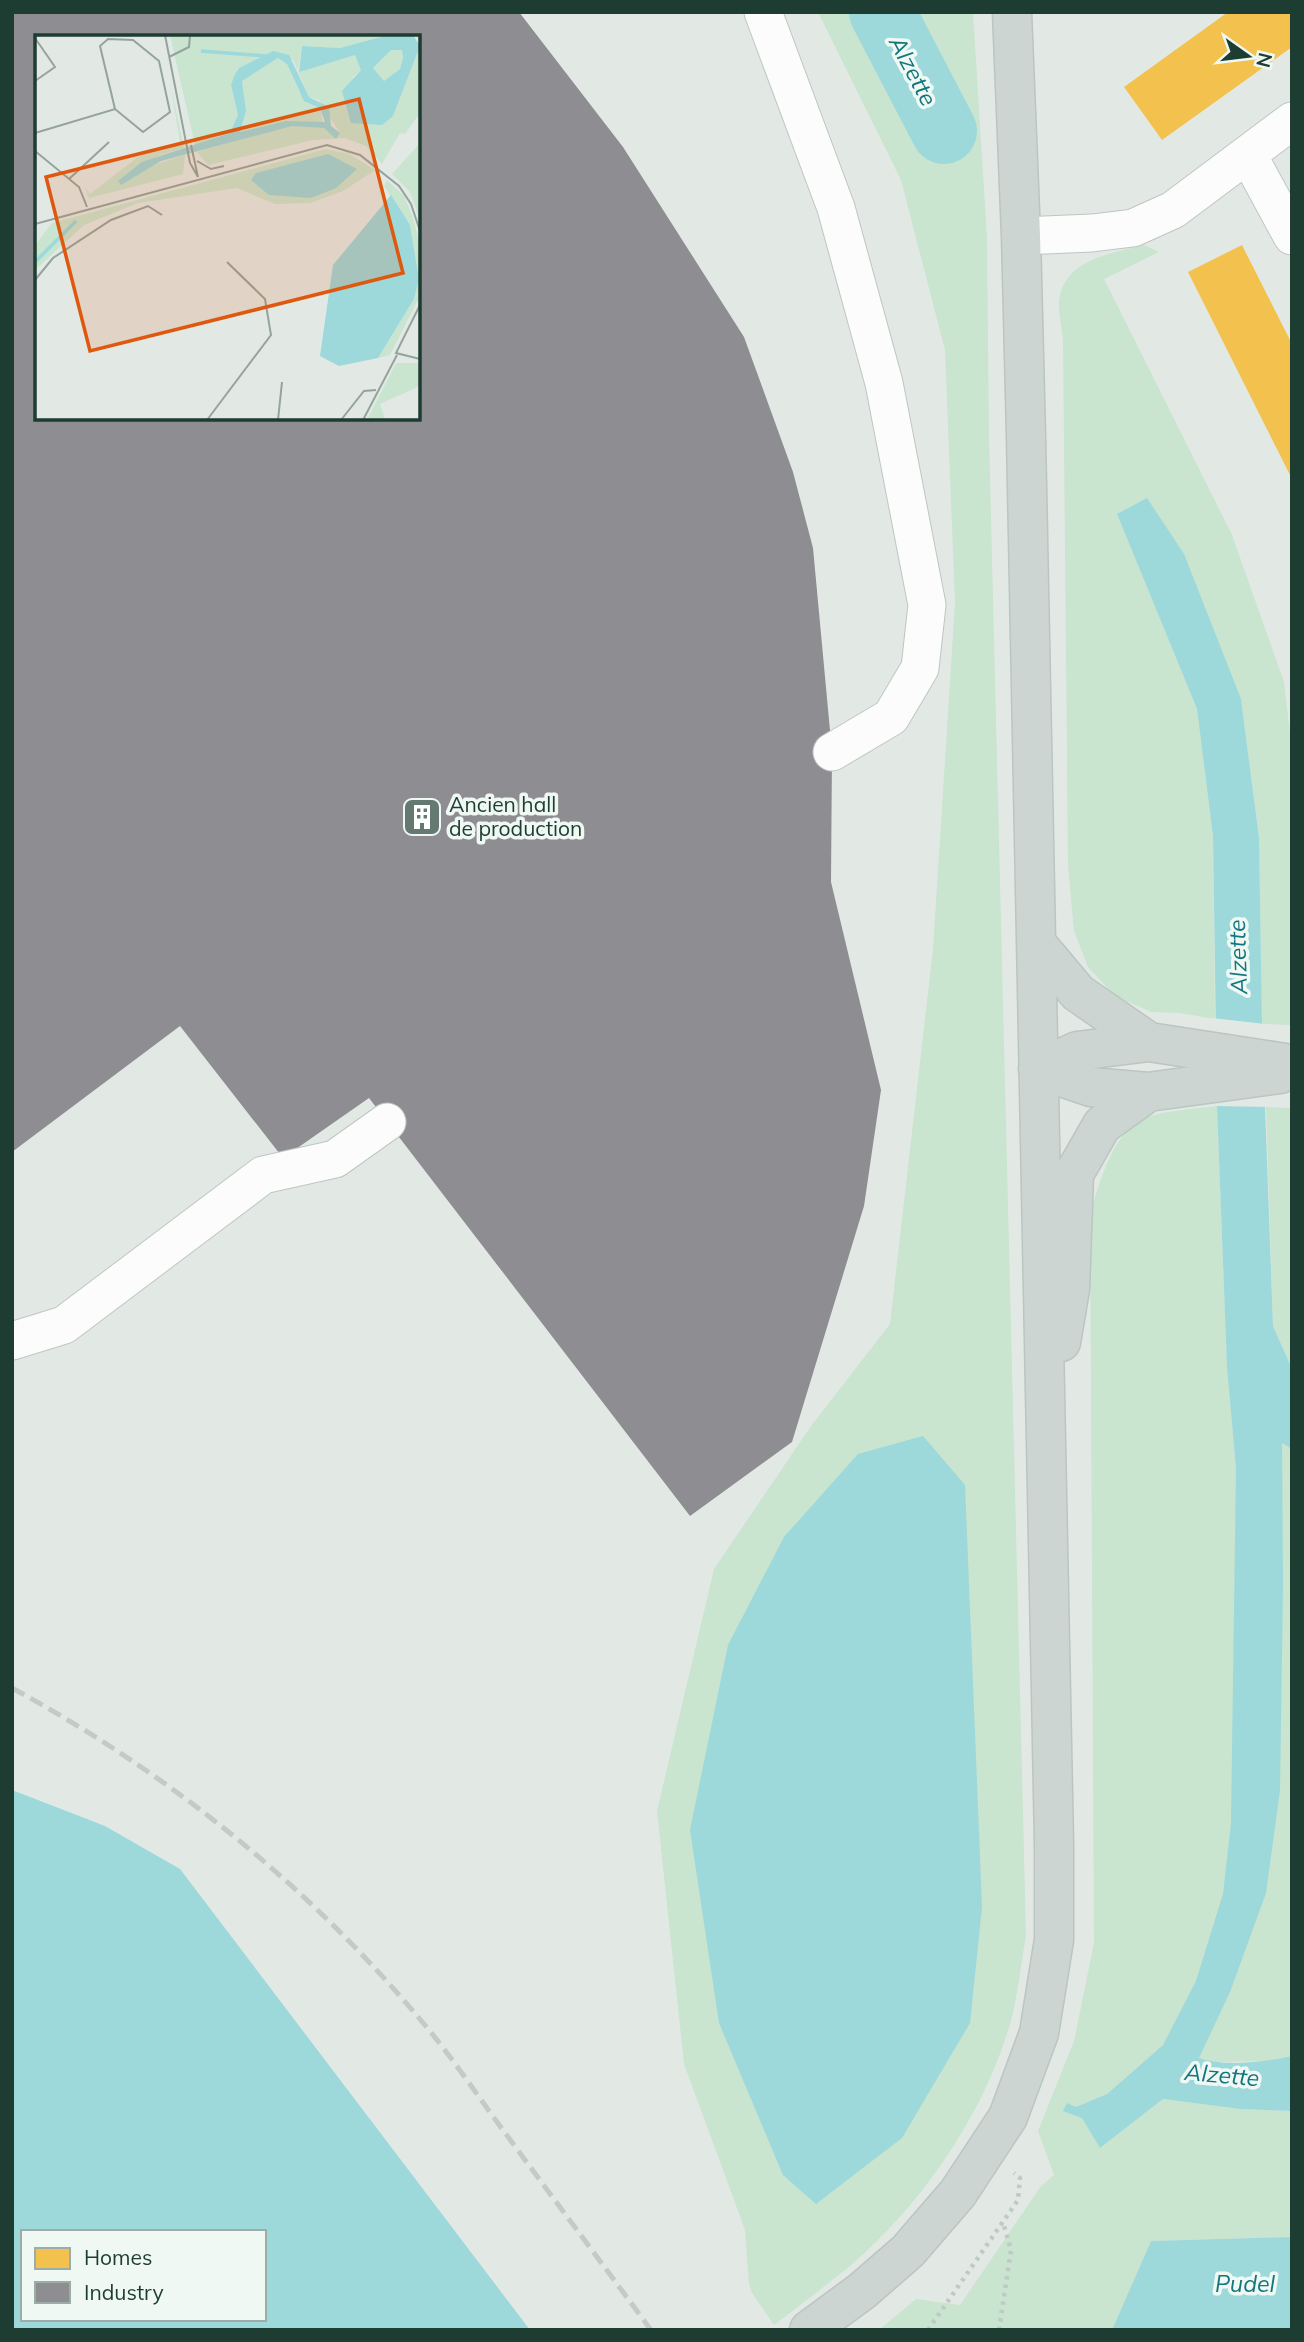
<svg xmlns="http://www.w3.org/2000/svg" width="1304" height="2342" viewBox="0 0 1304 2342" font-family="Mulish,sans-serif">
	<style>
		.green { fill: #c9e4cf }
		.water { fill: #9dd8db; fill-rule: evenodd }
		.pier { fill: #e2e9e5 }
		.homes { fill: #f2c14e }
		.industry { fill: #8d8d92; fill-rule: evenodd }
		.lines { fill: none; stroke-linecap: round; stroke-linejoin: round }
		.river { stroke: #9dd8db; stroke-width: 66 }
		.minor-casing { stroke: #bfc6c2; stroke-width: 39 }
		.major-casing { stroke: #bbc5c1; stroke-width: 41 }
		.path { stroke: #bfc9c6; stroke-width: 4.5; stroke-dasharray: 3.5 5; stroke-linecap: butt }
		.minor { stroke: #fbfcfb; stroke-width: 37 }
		.major { stroke: #ccd5d1; stroke-width: 38 }
		.rail { stroke: #c5cac8; stroke-width: 5; stroke-dasharray: 14 7; stroke-linecap: butt }
		.labels { text-anchor: middle; stroke-width: 7; stroke-linejoin: round; paint-order: stroke }
		.poi-label { font-size: 21px; fill: #1e3d32; stroke: #eff8f3; text-anchor: start }
		.water-label { font-size: 23px; font-style: italic; fill: #13767f; stroke: #eff8f3 }
		.inset-river { fill: none; stroke: #9dd8db; stroke-width: 3.5 }
		.inset-road { fill: none; stroke: #94a49d; stroke-width: 2 }
		.view { fill: #de580e; fill-opacity: 0.15; stroke: #de580e; stroke-width: 3.5 }
		.inset-edge { fill: none; stroke: #1e3d32; stroke-width: 3.5 }
	</style>
	<rect width="100%" height="100%" fill="#e2e9e5"/>
	<path class="green" d="M818,12h155l14,226 2,198 37,1499c-5,29 -8,61 -16,89 -27,92 -88,180 -160,242 -25,20 -51,40 -76,59l-22,-32 -3,-9 -4,-54 -61,-166 -27,-253 57,-242 97,-143 79,-102 43,-375 22,-346 -10,-253 -44,-170z
		M1144,245l15,7 -55,27 128,256 52,147 8,68v275l-30,-1 -3,-186 -18,-139 -124,-185 80,195 16,127 2,183 -35,-6 -29,-1 -36,-16 -27,-29 -14,-36 -6,-65 -5,-527c-1,-12 -5,-26 -4,-38 5,-42 51,-47 85,-56z
		M1217,1106l10,261 9,102 46,46v-74l10,8v607l-21,5 -61,1 -47,-17 -56,49 -31,13 24,41 63,-49 77,10 52,2v126l-141,4 -39,89h-233l37,-31 44,6 81,-119 13,-11 -16,-44 36,-90 20,-98 -4,-730c10,-30 23,-84 57,-96 21,-7 48,-8 70,-11z
		M1266,1107l26,1v261l-19,-43z"/>
	<path class="water" d="M1147,498l37,56 57,145 18,139 3,186 11,302 19,43v80l-10,-6 1,141 -3,206 -14,103 -36,99 -31,66c25,9 67,4 93,-2v55l-52,-2 -77,-10 -63,49 -18,-30 -19,-7 4,-8 9,4 31,-13 56,-49 33,-64 27,-87 8,-71 5,-354 -9,-102 -10,-261 -4,-270 -16,-127 -80,-195z
		M923,1436l42,49 17,422 -12,116 -68,115 -86,66 -33,-29 -64,-152 -29,-193 38,-185 56,-108 74,-83z
		M12,1790l93,36 75,43 350,461h-518zM23,2232h241v87h-241z
		M1292,2237v93h-180l39,-89z"/>
	<path class="pier" d="M1212,1018l53,6 4,83 -55,-1z"/>
	<path class="homes" d="M1228,12h64v35l-130,93 -38,-53z
		M1242,245l50,99v135l-104,-207z"/>
	<path class="industry" d="M12,12h507l104,135 121,190 49,135 20,76 19,204 -1,130 50,208 -17,116 -72,236 -102,74 -321,-418 -86,60 -103,-132 -168,126zM37,37h381v381h-381z"/>
	<g class="lines">
		<path class="river" d="M882,12l62,119"/>
		<defs>
			<path id="minor" d="M763,12l73,196 48,175 43,222 -7,63 -29,49 -59,35
				M1248,155l44,81
				M1021,236l71,-3 41,-5 40,-18 119,-89
				M12,1341l52,-16 199,-150 72,-16 52,-37"/>
			<path id="major" d="M1036,943l42,50 71,49
				M1038,1069l39,-18 72,-9 143,22
				M1038,1069l53,18 57,5 132,-18
				M1061,1342l9,-53 4,-115 28,-49 46,-33
				M809,2330l53,-39 46,-40 50,-58 50,-76 31,-84 15,-93v-96l-28,-1408 -5,-200 -9,-224"/>
		</defs>
		<use href="#minor" class="minor-casing"/>
		<use href="#major" class="major-casing"/>
		<path class="path" d="M928,2330l90,-130 2,-22 -6,-5
			M999,2330l12,-80 -8,-28"/>
		<use href="#minor" class="minor"/>
		<use href="#major" class="major"/>
		<path class="rail" d="M12,1688c158,86 297,198 412,336 27,32 51,68 76,102 50,68 101,136 151,204"/>
	</g>
	<defs>
		<symbol id="building-square" viewBox="-11 -11 22 22"><rect x="-9" y="-9" width="18" height="18" rx="4" fill="#637971" stroke="#eff8f3"/><path d="M-4-6H4V6H1V3H-1V6H-4ZM-2.5-4.3h1.7v1.8h-1.7ZM.8-4.3h1.7v1.8H.8ZM-2.5-1h1.7V.8h-1.7ZM.8-1h1.7V.8H.8Z" fill="#fff"/></symbol>
	</defs>
	<g fill-rule="evenodd">
		<use href="#building-square" x="400" y="795" width="44" height="44"/>
	</g>
	<g class="labels">
		<g class="poi-label">
			<text x="449" y="812">Ancien hall<tspan x="449" dy="24">de production</tspan></text>
		</g>
		<g class="water-label">
			<text transform="translate(913 71) rotate(62)" y="8">Alzette</text>
			<text transform="translate(1238 957) rotate(-92)" y="8">Alzette</text>
			<text transform="translate(1222 2075) rotate(5)" y="8">Alzette</text>
			<text x="1245" y="2292">Pudel</text>
		</g>
	</g>
	<g transform="translate(35 35)">
		<rect width="385" height="385" fill="#e2e9e5"/>
		<path d="M135,0h218l-48,13 -38,-2 -4,25 57,-16 7,14 -10,9 41,38 27,-70v67l-15,21 -5,-1 -18,31 -16,-18 -21,-8 -32,2 -105,25 -11,-13 34,-10 17,-12 -8,2 6,-21 -4,-30 36,-23 9,6 12,27 21,17 4,20 11,9 5,-4 -21,-33 -10,-3 -16,-37 -24,-7 -30,15 -5,8 -3,9 7,30 -8,18 -35,12zM355,15h12l1,8 -3,11 -16,12 -11,-13zM135,47l14,66 -24,7 -39,30 23,-17 41,-13 -2,19 -94,24 -4,-10 5,6 48,-37 42,-15zM385,108v76l-10,-27 -18,-18zM291,114l23,5 26,16 -32,21 -33,12 -35,1 -38,-16 -99,15 -54,22 -49,45v-25l17,-22zM352,145l17,16 9,22 7,27v51l-30,59 -12,3 36,-59 5,-20 -9,-54 -26,-39zM361,328h24v23l-40,18 5,15 -18,1z" fill="#c9e4cf"/>
		<path d="M353,0h25l7,11 -27,70 -11,9 -31,-2 -9,-32 19,-21 -6,-15 -56,17 3,-26 38,2zM356,15h11l1,8 -3,11 -16,12 -11,-13zM238,16l16,4 20,42 20,10 2,19 9,7 -4,6 -12,-11 -32,-2 -131,35 -40,24 -3,-4 24,-19 88,-29 8,-18 -7,-30 3,-9 5,-8zM243,23l9,6 17,37 16,7 5,14 -39,-1 -46,11 6,-21 -4,-30zM293,119l29,15 -21,19 -25,10 -42,-3 -18,-15 5,-7zM356,160l19,30 9,54 -5,20 -36,59 -39,8 -19,-10 13,-91z" fill="#9dd8db" fill-rule="evenodd"/>
		<path class="inset-river" d="M166,16l65,5M0,227l41,-41"/>
		<path class="inset-road" d="M130,0l25,128 8,14M0,3l20,29 -20,14M134,22l20,-10 1,-12M0,98l80,-24 28,23 27,-20 -11,-51 -26,-21 -25,-1 -8,7 15,63M156,110l7,32M0,116l44,36 8,20M162,126l14,8 13,-3M34,144l40,-37M0,189l292,-79 33,10 39,31 12,18 9,27M0,245l18,-22 58,-38 37,-14 14,9M385,270l-24,48 24,6M172,385l64,-85 -6,-36 -38,-37M243,385l4,-38M306,385l23,-29 12,-1M328,385l34,-65"/>
		<path class="view" d="M324,64l44,174 -313,78 -44,-174z"/>
		<rect width="385" height="385" class="inset-edge"/>
	</g>
	<rect width="1304" height="2342" fill="none" stroke="#1e3d32" stroke-width="28"/>
	<rect x="21" y="2230" width="245" height="91" fill="#eff8f3" stroke="#9bada6" stroke-width="2"/>
	<rect x="35" y="2248" width="35" height="21" fill="#f2c14e" stroke="#9bada6" stroke-width="2"/>
	<text x="84" y="2265" font-size="21" fill="#1e3d32">Homes</text>
	<rect x="35" y="2282" width="35" height="21" fill="#8d8d92" stroke="#9bada6" stroke-width="2"/>
	<text x="84" y="2300" font-size="21" fill="#1e3d32">Industry</text>
	<g transform="translate(1248 56) rotate(104)" stroke="#eff8f3" stroke-width="5" paint-order="stroke">
	<path d="M0-5L12 26L0 18L-12 26Z" fill="#1e3d32"/>
	<text y="-10" font-size="19" font-weight="bold" text-anchor="middle" fill="#1e3d32">N</text>
	</g>
</svg>
